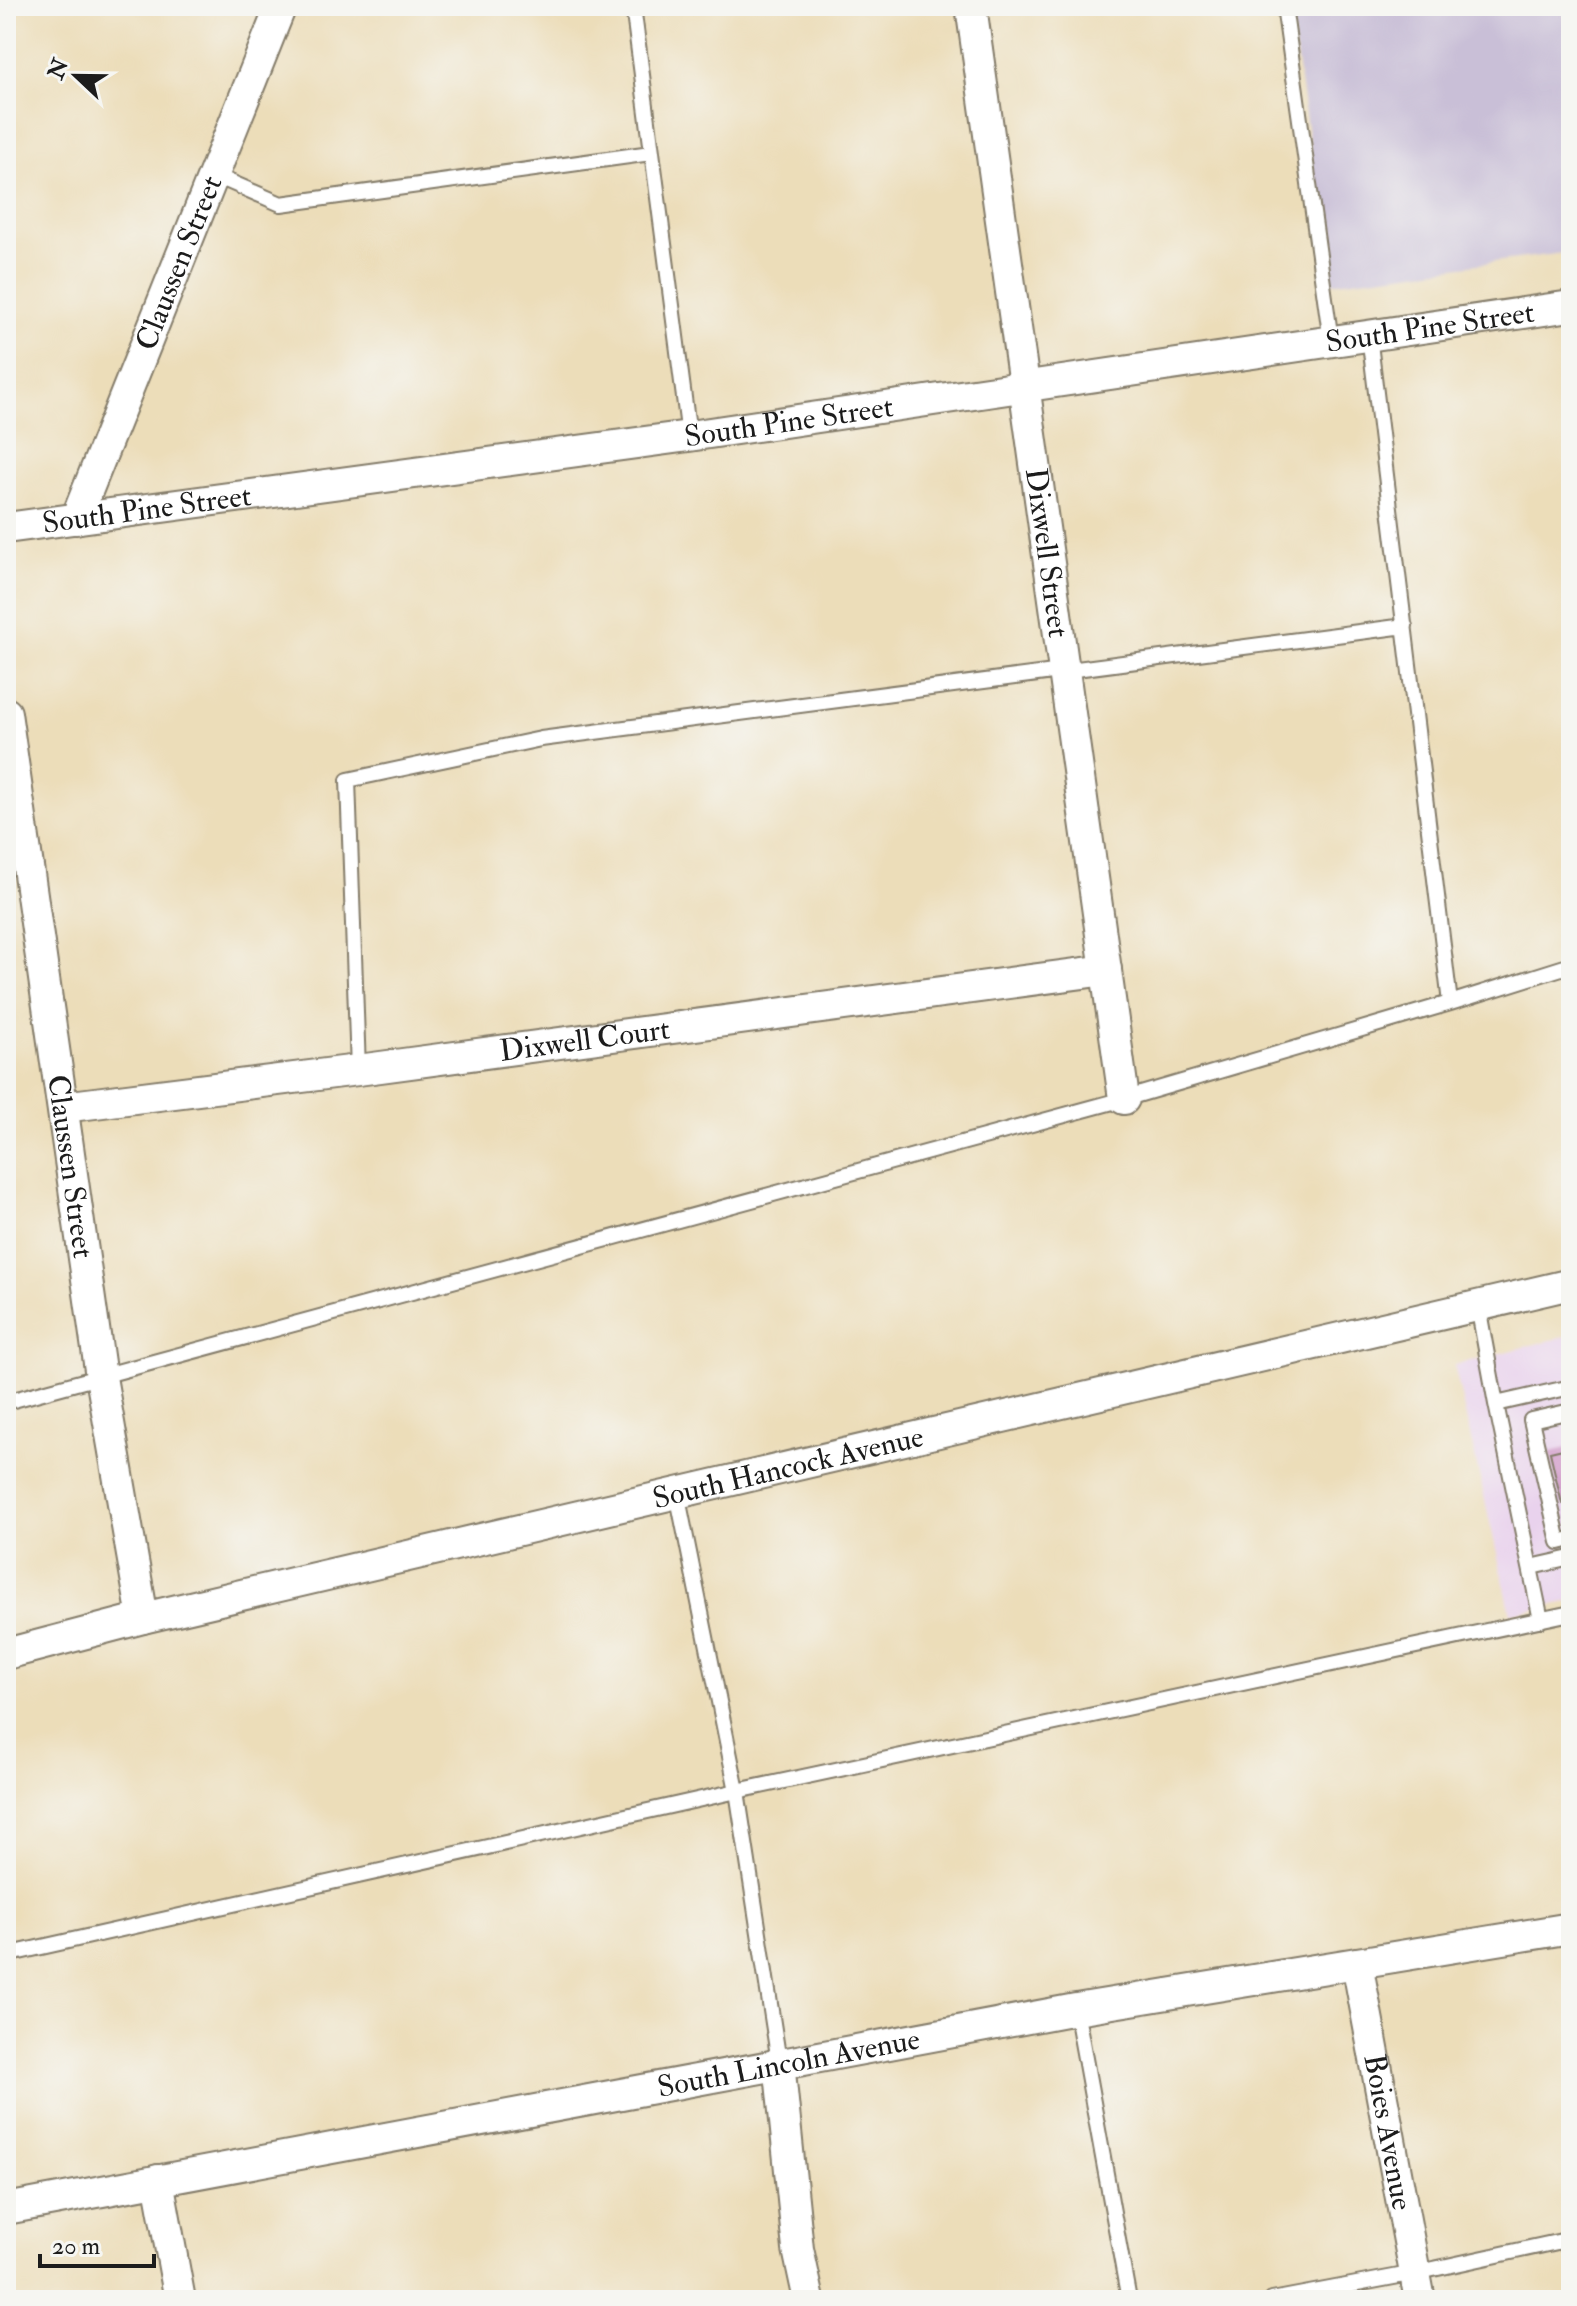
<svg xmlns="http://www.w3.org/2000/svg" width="1577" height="2306" viewBox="0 0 1577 2306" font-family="'IM FELL Double Pica',serif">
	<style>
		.built { fill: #e9d2ed }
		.industrial { fill: #c9bfd7 }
		.building { fill: #d096c8 }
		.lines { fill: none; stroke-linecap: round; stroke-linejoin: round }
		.lane-casing { stroke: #847c6a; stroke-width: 18 }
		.street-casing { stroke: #847c6a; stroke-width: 34 }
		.lane { stroke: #fff; stroke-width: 14 }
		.street { stroke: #fff; stroke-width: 30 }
		.labels { text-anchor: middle; stroke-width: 8; stroke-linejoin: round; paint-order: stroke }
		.street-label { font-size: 30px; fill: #1c1c1c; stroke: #f6f6f2 }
	</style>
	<rect width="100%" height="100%" fill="#f6f6f2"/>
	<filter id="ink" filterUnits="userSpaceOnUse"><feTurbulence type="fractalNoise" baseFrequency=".0125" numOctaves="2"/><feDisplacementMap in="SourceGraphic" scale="16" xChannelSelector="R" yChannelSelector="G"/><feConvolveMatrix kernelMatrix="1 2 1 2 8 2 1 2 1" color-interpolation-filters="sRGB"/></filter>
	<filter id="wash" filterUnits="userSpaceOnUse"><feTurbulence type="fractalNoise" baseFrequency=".006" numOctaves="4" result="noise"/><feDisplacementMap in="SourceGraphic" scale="32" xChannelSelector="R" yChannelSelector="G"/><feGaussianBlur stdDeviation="1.8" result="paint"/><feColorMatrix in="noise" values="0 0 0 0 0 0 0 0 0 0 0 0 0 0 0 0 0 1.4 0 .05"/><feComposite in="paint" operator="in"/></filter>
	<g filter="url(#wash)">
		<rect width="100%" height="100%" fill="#ecddb9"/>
		<path class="built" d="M1571,1335v266l-60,13 -57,-249z"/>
		<path class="industrial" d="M1289,6h274l8,52v194l-241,31z"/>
		<g id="blocks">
			<path class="building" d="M1571,1447v54l-9,3 -12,-52z"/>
		</g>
	</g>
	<g filter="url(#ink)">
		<use href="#blocks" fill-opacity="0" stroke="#847c6a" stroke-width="2"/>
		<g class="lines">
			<defs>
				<path id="lane" d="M633,6l56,430
					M1284,6l47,335
					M214,175l67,29 370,-51
					M1369,335l81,668
					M358,1070l-10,-290 193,-41 864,-113
					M1478,1306l18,98
					M6,1402l1118,-303 326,-96 121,-38
					M1571,1411l-40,9 28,122 12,-3
					M677,1493l60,298 42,271
					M1531,1567l40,-9
					M1541,1620l-45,-216 75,-17
					M6,1955l731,-164 834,-178
					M1076,2009l53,291
					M1272,2300l143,-27 156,-34"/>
				<g id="street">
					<path id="s1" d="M971,6l153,1093"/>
					<path id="s2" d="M76,519l205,-513"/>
					<path id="s3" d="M6,528l683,-92 882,-130"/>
					<path id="s4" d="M6,713l95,664 42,241"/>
					<path id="s5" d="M63,1107l295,-37 748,-100"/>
					<path id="s6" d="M6,1654l137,-36 1428,-334"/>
					<path id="s7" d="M1357,1963l63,337"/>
					<path d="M779,2062l19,187 11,51"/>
					<path d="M158,2180l22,120"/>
					<path id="s8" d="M6,2209l1070,-200 495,-81"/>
				</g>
			</defs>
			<use href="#lane" class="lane-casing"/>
			<use href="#street" class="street-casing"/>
			<use href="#lane" class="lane"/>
			<use href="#street" class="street"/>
		</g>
	</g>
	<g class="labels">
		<g class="street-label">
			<text dy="10" stroke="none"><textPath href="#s2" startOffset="276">Claussen Street</textPath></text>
			<text dy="10" stroke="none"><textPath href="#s3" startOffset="1438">South Pine Street</textPath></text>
			<text dy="10" stroke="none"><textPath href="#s3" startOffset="790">South Pine Street</textPath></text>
			<text dy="10" stroke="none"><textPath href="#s3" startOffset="142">South Pine Street</textPath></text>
			<text dy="10" stroke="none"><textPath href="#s1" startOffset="552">Dixwell Street</textPath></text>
			<text dy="10" stroke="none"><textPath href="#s5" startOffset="526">Dixwell Court</textPath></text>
			<text dy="10" stroke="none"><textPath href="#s4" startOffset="458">Claussen Street</textPath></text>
			<text dy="10" stroke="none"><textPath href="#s6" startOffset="804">South Hancock Avenue</textPath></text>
			<text dy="10" stroke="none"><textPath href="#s8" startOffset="796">South Lincoln Avenue</textPath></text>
			<text dy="10" stroke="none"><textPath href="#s7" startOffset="172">Boies Avenue</textPath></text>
		</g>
	</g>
	<rect width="1577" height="2306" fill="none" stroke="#f6f6f2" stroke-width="32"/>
	<g transform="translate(76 76) rotate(292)" stroke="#f6f6f2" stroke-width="6" paint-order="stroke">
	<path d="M0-6L14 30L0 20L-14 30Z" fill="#1c1c1c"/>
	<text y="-12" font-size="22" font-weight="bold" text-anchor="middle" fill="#1c1c1c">N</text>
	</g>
	<path d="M40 2254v12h114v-12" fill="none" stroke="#1c1c1c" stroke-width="4"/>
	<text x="52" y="2254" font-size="24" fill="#1c1c1c" stroke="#f6f6f2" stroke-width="6" paint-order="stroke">20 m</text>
</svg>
